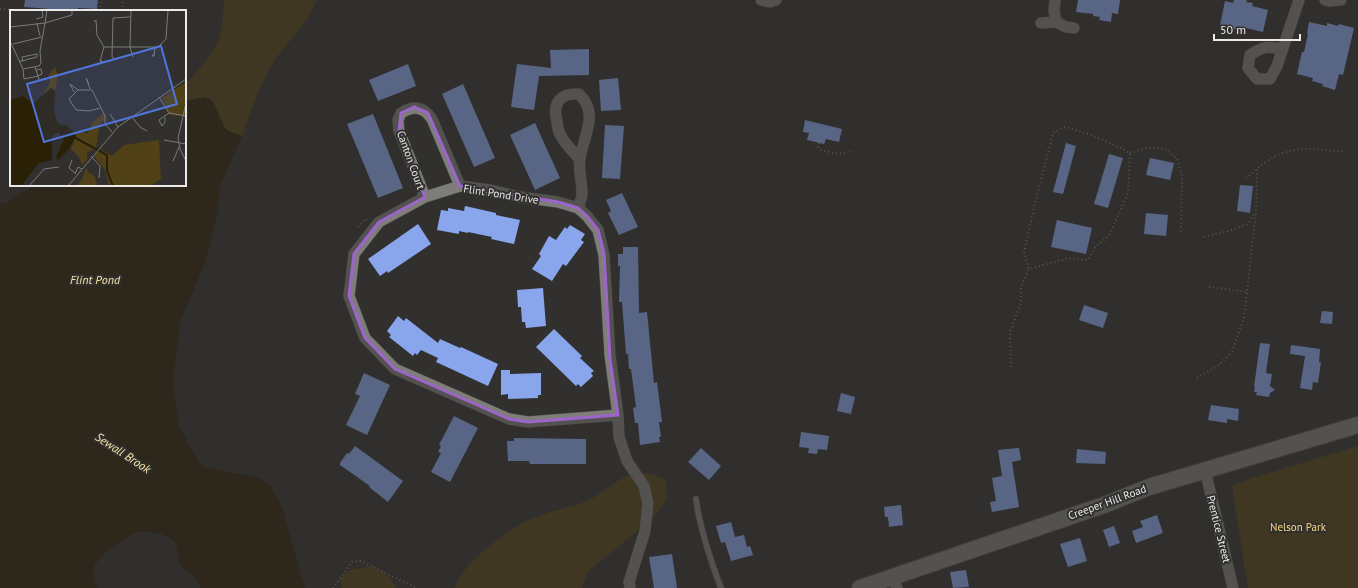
<svg xmlns="http://www.w3.org/2000/svg" width="1358" height="588" viewBox="0 0 1358 588" font-family="'PT Sans',sans-serif">
	<style>
		.green { fill: #504116 }
		.water { fill: #292005 }
		.building { fill: #89a6ed }
		.lines { fill: none; stroke-linecap: round; stroke-linejoin: round }
		.lane-casing { stroke: #504f4d; stroke-width: 7 }
		.street-casing { stroke: #504f4d; stroke-width: 12 }
		.secondary-casing { stroke: #504f4d; stroke-width: 18 }
		.path { stroke: #7f7e7d; stroke-width: 2; stroke-dasharray: 1 3; stroke-linecap: butt }
		.lane { stroke: #7e7d7a; stroke-width: 5.5 }
		.street { stroke: #7e7d7a; stroke-width: 11 }
		.secondary { stroke: #7e7d7a; stroke-width: 16 }
		.marked { fill: none; stroke: #9d65cc; stroke-width: 3; stroke-linejoin: round }
		.labels { text-anchor: middle; stroke-width: 4; stroke-linejoin: round; paint-order: stroke }
		.street-label { font-size: 11px; fill: #ebeae9; stroke: #31302e }
		.park-label { font-size: 11px; fill: #f8d882; stroke: #31302e }
		.water-label { font-size: 12px; font-style: italic; fill: #fae2a4; stroke: #31302e }
		.inset-river { fill: none; stroke: #292005; stroke-width: 2 }
		.inset-road { fill: none; stroke: #7b7a79; stroke-width: 1 }
		.view { fill: #5075dc; fill-opacity: 0.15; stroke: #5075dc; stroke-width: 2 }
		.inset-edge { fill: none; stroke: #ebeae9; stroke-width: 2 }
	</style>
	<rect width="100%" height="100%" fill="#31302e"/>
	<path class="green" d="M224,0h93l-9,18 -32,40 -8,13 -10,21 -16,44 -16,-6 -13,-29 -8,-4 -20,4v-18c12,-10 29,-30 34,-45 4,-12 4,-26 5,-38z
		M1358,446v142h-110l-16,-102 17,-7z
		M641,472l20,5 5,4 1,15 -4,10 -16,17 -56,46 -4,5 -5,14h-128c4,-6 7,-13 11,-18 16,-20 52,-47 76,-55 16,-6 35,-8 50,-16 16,-8 30,-25 50,-27z
		M374,566l15,10 7,12h-54l-2,-10 10,-8z"/>
	<path class="water" d="M205,97l7,4 14,29 16,6 -22,51 -2,27 -14,52 -23,53 -8,63 6,44 19,35 6,6 55,11 11,7 12,22 23,81h-105c-3,-14 -12,-13 -19,-23 -5,-7 -1,-19 -9,-25 -8,-7 -22,-9 -32,-8 -12,2 -41,23 -46,35 -2,6 2,15 3,21h-97v-385l4,1 31,-19h150v-84z"/>
	<path class="building" d="M25,0h73l-1,9 -19,-1 -1,3 -53,-4z
		M1078,0h42l-2,14 -6,-1 -1,9 -12,-2 1,-3 -7,-1v-2l-17,-2z
		M1234,0h13l-1,2 7,1 -1,3 16,4 -5,22 -17,-4 -1,4 -25,-7 5,-24 8,2z
		M1309,22l18,4v-3l11,3 1,-2 15,4 -11,47 -4,-1 -4,16 -13,-4 1,-2 -11,-3 1,-3 -16,-4 5,-22h2l4,-18 -1,-1z
		M589,49v26l-50,1 -5,34 -23,-3 6,-43 34,4 -1,-18z
		M408,64l8,22 -38,15 -9,-21z
		M618,78l3,32 -20,1 -2,-31z
		M463,84l32,74 -21,9 -32,-73z
		M373,114l30,74 -25,10 -31,-74z
		M805,120l37,9 -3,13 -13,-3 -2,5 -17,-4 2,-7 -6,-1z
		M535,123l25,55 -25,12 -25,-55z
		M605,125l19,1 -4,53 -18,-1z
		M1066,143l10,3 -13,48 -10,-2z
		M1109,154l14,4 -15,50 -14,-4z
		M1150,158l24,5 -4,17 -24,-5z
		M1240,185l13,1 -3,27 -13,-2z
		M622,193l16,34 -19,8 -11,-22 3,-2 -5,-11z
		M465,206l31,7v2l24,5 -6,24 -23,-5 1,-2 -24,-5v1l-9,-2v3l-22,-4 4,-20 7,1v-3l16,3z
		M1146,213l22,2 -2,21 -22,-2z
		M1057,220l35,8 -6,26 -35,-7z
		M418,224l13,20 -43,29 -1,-2 -7,5 -12,-17z
		M570,225l15,9 -4,6 3,2 -18,24 -3,-2 -11,17 -20,-12 9,-13 -2,-2 10,-18 7,4 9,-13 2,2z
		M623,247h15l1,66 8,-1 7,71 3,-1 5,40h-3l2,15h-2l1,5 -20,3 -2,-22h-3l-2,-15 3,-1 -5,-38h-2l-1,-15h-2l-4,-52h-3l1,-36h-2v-12h5z
		M543,288l3,38 -20,2 -1,-6h-3l-1,-15h-3l-1,-17z
		M1084,305l24,8 -5,15 -24,-8z
		M1322,311l11,1 -1,12 -12,-1z
		M398,316l6,5 2,-3 32,25 2,-4 20,9 1,-1 37,17 -10,22 -52,-24 2,-4 -17,-8 -4,5 -2,-2 -2,3 -24,-19 2,-2 -4,-4z
		M554,329l28,27 -2,2 14,13 -3,2 2,3 -12,11 -3,-3 -2,2 -40,-39z
		M1260,343l10,1 -4,29 6,1 -2,12 5,4 -5,3 -1,4 -13,-2 1,-3h-3l1,-5h-1z
		M1291,345l29,4 -1,13h2l-3,21 -5,-1 -1,8 -12,-2 5,-32 -15,-2z
		M501,370h9v4l31,-1v22h-3v3l-30,1v-5l-7,1z
		M364,373l26,12 -23,50 -21,-10 14,-29 -5,-2z
		M841,393l14,4 -4,17 -14,-3z
		M1211,405l28,4 -1,12 -11,-2v4l-19,-3z
		M454,416l24,12 -28,54 -19,-10 10,-19 -3,-1 3,-6 -2,-1z
		M801,432l28,4 -2,14 -9,-1 -1,5 -9,-1 1,-5 -10,-1z
		M514,438l72,1v25h-56l-1,-3h-21l-1,-20h7z
		M355,446l48,35 -15,21 -19,-15 1,-1 -30,-21v-2l7,-10 2,1z
		M701,448l20,18 -12,14 -21,-18z
		M1019,448l2,12 -9,2 7,45 -27,5 -2,-10 6,-1 -4,-23 10,-2 -4,-26z
		M1077,449l29,3 -1,12 -29,-1z
		M901,505l2,20 -14,2 -1,-10h-3l-1,-10z
		M1157,515l6,18 -27,10 -4,-12 11,-4 -3,-6z
		M731,522l4,15 9,-2 3,12 3,-1 3,9 -22,6 -6,-19 -4,1 -5,-17z
		M1114,526l6,17 -11,4 -6,-17z
		M1080,538l7,23 -19,6 -8,-23z
		M672,554l5,34h-23l-5,-31z
		M966,570l3,17 -16,1 -3,-16z"/>
	<g class="lines">
		<defs>
			<path id="lane" d="M696,499c4,30 14,60 25,89"/>
			<path id="street" d="M761,0l9,2 6,-2
				M1055,0l-1,11 2,11 10,5 8,1
				M1325,0l4,1 12,-1
				M1041,23l15,-1
				M1282,50c-14,-5 -20,-3 -32,5l-2,13 9,11h13l7,-13 22,-66
				M425,197l-26,-66 -1,-11 3,-7c13,-8 23,-6 31,6l28,67
				M578,208c2,-5 4,-10 4,-15 0,-11 -4,-23 -2,-34 3,-23 20,-45 -1,-65 -18,-1 -27,8 -22,27 0,4 1,9 3,13 4,9 13,17 19,25
				M618,415l-90,7 -19,-3 -114,-50 -30,-31 -16,-42 5,-42 25,-32 46,-25 35,-11 30,4 31,7 37,5 20,6 9,8 11,14 6,25 6,100 8,60 1,22 8,24 17,25 4,17 -3,28 -16,51 1,6
				M1205,470l28,118
				M892,576l5,12"/>
			<path id="secondary" d="M860,588l244,-83 45,-18 209,-62"/>
		</defs>
		<use href="#lane" class="lane-casing"/>
		<use href="#street" class="street-casing"/>
		<use href="#secondary" class="secondary-casing"/>
		<path class="path" d="M0,9l35,2
			M100,11l1,-11
			M122,11l1,-11
			M819,143l-1,4 2,3 19,4 13,-3
			M1130,153l17,-5h17l13,11 5,16 -1,58
			M1246,178c7,-5 13,-12 20,-16 24,-18 51,-13 79,-10
			M358,227l8,-8 1,1
			M1204,237l27,-7 17,-6 7,-11
			M1209,287l38,5
			M1011,367l-1,-35 11,-29v-16l8,-18 40,-11 19,2 8,-14 13,-10 19,-43 2,-40c-21,-11 -43,-21 -66,-26l-11,6 -19,74 -10,45 5,17
			M1197,378l22,-13 13,-13 12,-34 12,-106 1,-43
			M333,588l19,-26 8,-1 57,27"/>
		<use href="#lane" class="lane"/>
		<use href="#street" class="street"/>
		<use href="#secondary" class="secondary"/>
	</g>
	<path d="M0 0H1358V588H0ZM414,107l14,6 32,73 98,16 20,6 9,8 11,14 6,23 6,106 8,56 -90,7 -19,-3 -114,-50 -30,-31 -16,-42 5,-42 25,-32 46,-25 -26,-66 2,-18z" fill="#31302e" fill-opacity=".55" fill-rule="evenodd"/>
	<path class="marked" d="M414,107l14,6 32,73 98,16 20,6 9,8 11,14 6,23 6,106 8,56 -90,7 -19,-3 -114,-50 -30,-31 -16,-42 5,-42 25,-32 46,-25 -26,-66 2,-18z"/>
	<g class="labels">
		<g class="street-label">
			<text transform="translate(411 160) rotate(70)" y="4">Canton Court</text>
			<text transform="translate(501 194) rotate(9)" y="4">Flint Pond Drive</text>
			<text transform="translate(1107 502) rotate(-20)" y="4">Creeper Hill Road</text>
			<text transform="translate(1219 529) rotate(76)" y="4">Prentice Street</text>
		</g>
		<g class="park-label">
			<text x="1298" y="531">Nelson Park</text>
		</g>
		<g class="water-label">
			<text x="95" y="284">Flint Pond</text>
			<text transform="translate(123 453) rotate(33)" y="4">Sewall Brook</text>
		</g>
	</g>
	<g transform="translate(10 10)">
		<rect width="176" height="176" fill="#31302e"/>
		<path d="M45,57l3,8 -3,16 -4,-3 -8,6 7,-11 -1,-9zM176,72v18l-4,12 4,-9v13l-16,-1 -8,-17zM93,103l4,2 -8,13 -3,20 -9,5v7l-5,5 -3,-8 -8,-8 6,-17 3,-2 7,4 6,-12zM149,130l2,39 -11,7h-41l-4,-16 -11,-14 6,-7 12,7 12,-11zM76,157l2,5 6,4 4,10h-22l6,-6z" fill="#504116"/>
		<path d="M41,78l4,3 -1,20 3,10 3,4h7l9,11 -7,13 -11,11 -2,-3 8,-18 -5,-6h-4l-3,4v23l-13,3 -18,23h-8l-3,-4v-82l13,-4 10,8z" fill="#292005"/>
		<path class="inset-river" d="M62,126l35,19v16l6,15"/>
		<path class="inset-road" d="M121,0l-1,37 3,10M26,9l7,-2 -1,-7M84,12l2,-2 1,15 7,12h54l8,-8 2,-29M27,13l3,13M0,17l35,-4 2,-13M0,31l13,28 16,-3 2,-3 -1,-12 5,-28 27,-8v-5M3,34l29,-7M145,43l-3,3h2v-1l1,-8M105,49l-3,-2 1,-39 17,-1M91,50l2,3 -3,-2 4,-14M9,51h4l5,-2h1l8,-2v-3l-15,3 1,4M13,59l1,10 14,-3 -3,-9M26,60l5,-1 1,5 -4,2 1,4M79,74l-3,-6 4,11M64,82l-4,-8 8,6M149,87l10,16 17,3M176,93l-8,35 2,11 6,12M90,98l-11,3 -13,-1 -7,-11 9,-9h14l13,26v8l7,8M100,104l8,13M121,106l9,11 7,4M155,107v5l-3,4 -3,-6 10,-7M154,130l22,4M81,146l9,10 -1,12M62,150l-3,8 6,5M163,151l6,-14M65,164l3,-7 4,2M19,176l15,-17 15,-2M58,176l50,-59 68,-48"/>
		<path class="view" d="M151,36l16,58 -133,38 -17,-58z"/>
		<rect width="176" height="176" class="inset-edge"/>
	</g>
	<path d="M1214 34v6h86v-6" fill="none" stroke="#ebeae9" stroke-width="2"/>
	<text x="1220" y="34" font-size="12" fill="#ebeae9" stroke="#31302e" stroke-width="3" paint-order="stroke">50 m</text>
</svg>
